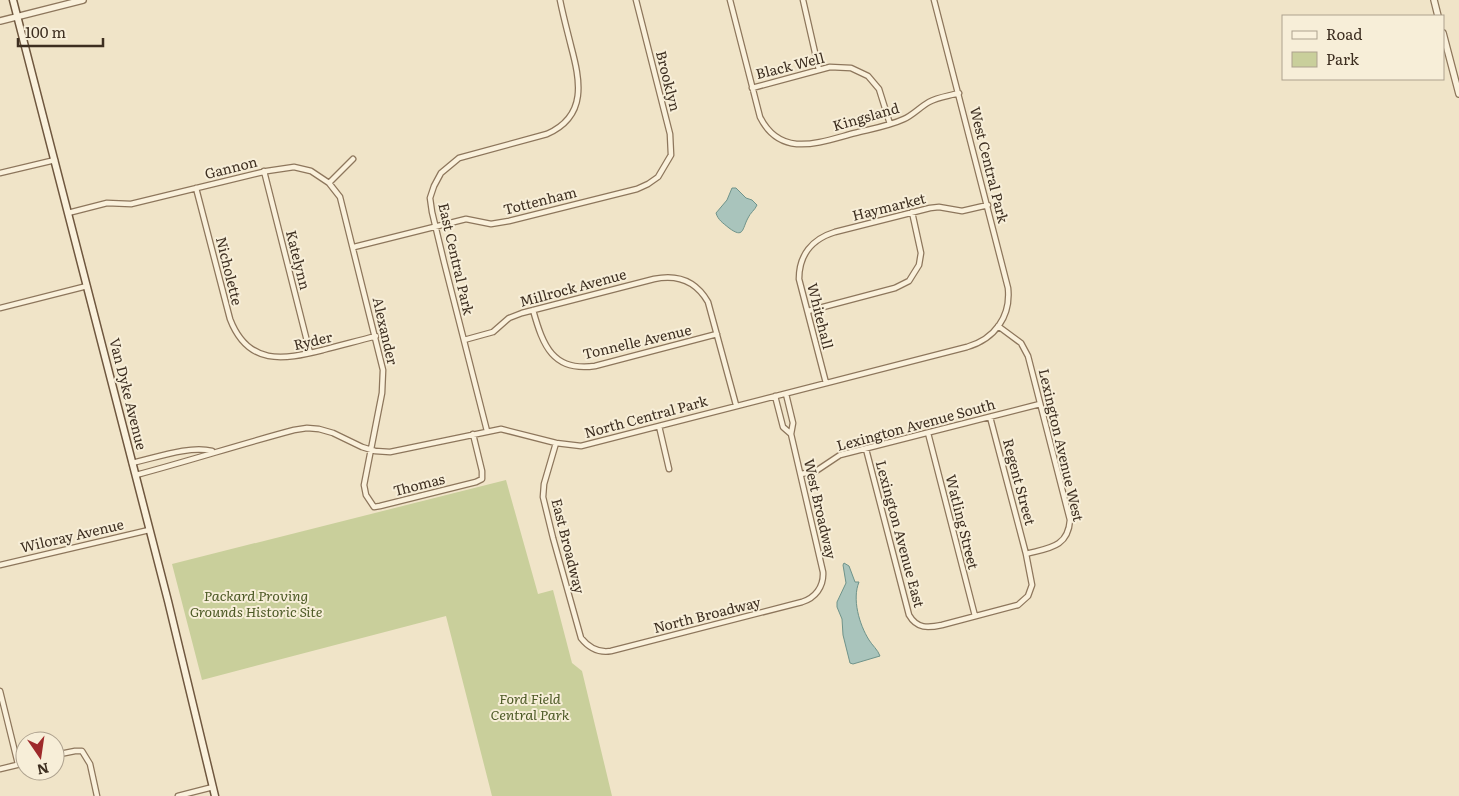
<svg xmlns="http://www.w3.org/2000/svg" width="1459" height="796" viewBox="0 0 1459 796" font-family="Literata,serif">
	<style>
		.green { fill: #c9cf9b }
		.water { fill: #a9c4bc; stroke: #6f938a }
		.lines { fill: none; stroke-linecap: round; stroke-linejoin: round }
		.minor-casing { stroke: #8d765c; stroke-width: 7 }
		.tertiary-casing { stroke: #8d765c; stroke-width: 8 }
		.secondary-casing { stroke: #6f573f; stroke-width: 9 }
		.minor { stroke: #faf1dc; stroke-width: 4.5 }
		.tertiary { stroke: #faf1dc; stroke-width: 5.5 }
		.secondary { stroke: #faf1dc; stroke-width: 6 }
		.labels { text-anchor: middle; stroke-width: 4; stroke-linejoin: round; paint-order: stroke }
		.street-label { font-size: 14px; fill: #3d2e20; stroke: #f7eed8 }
		.park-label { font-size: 14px; font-style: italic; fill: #4d5a26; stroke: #f7eed8 }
	</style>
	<rect width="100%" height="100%" fill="#f0e4c8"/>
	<path class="green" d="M506,480l32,114 15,-4 19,73 10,8 30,125h-120l-46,-180 -244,64 -30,-116z"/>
	<path class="water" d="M732,188h4l10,10 6,2 5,5c-2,5 -7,8 -9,13 -6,11 -4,21 -19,10 -6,-5 -11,-8 -13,-15l11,-13z
		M844,563l5,3 6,16h4c-7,17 0,42 10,58 3,5 9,10 11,16l-27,8 -3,-1 -7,-28 -1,-16 -5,-12v-5l9,-19 -3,-18z"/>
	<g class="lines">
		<defs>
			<path id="minor" d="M730,0l30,117c21,42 60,25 95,16 16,-4 34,-7 49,-14 9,-4 16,-12 25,-17 9,-5 20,-6 30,-9
				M803,0l16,70
				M752,88l78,-21 21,1 17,8 11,13 11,35
				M264,171l46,182
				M0,173l55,-13
				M329,183l24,-24
				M196,188l34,131c18,47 53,41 93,31 18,-5 35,-9 53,-14
				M68,213l39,-10 24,1 136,-33 27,-4 17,4 18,12 11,14 43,173 -1,23 -18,92 2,10 8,12 6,-1 96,-24 6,-3v-8l-9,-37
				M354,247l112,-28 25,5 18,-3 128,-32 11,-5 10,-7 13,-22 -1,-21 -34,-134
				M0,308l87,-22
				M533,310c10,36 20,62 62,56l122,-32
				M808,311l87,-23 14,-7 10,-16 2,-12 -9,-41
				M998,326l23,17 7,13 42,164c-2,28 -22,28 -44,34
				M464,340l29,-8 16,-14 13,-5 132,-34c24,-5 42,2 54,23l28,103
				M826,383l-27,-104c0,-24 13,-40 36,-47l95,-24 9,-1 23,4 26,-6
				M775,396l8,31 8,7
				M659,426l10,43
				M487,431l-43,-169 -12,-50 -2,-14 4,-12 7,-13 18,-15 88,-24c41,-18 33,-54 24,-88 -4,-16 -8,-31 -11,-46
				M928,433l47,183
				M556,443l-12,41 -1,13 10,41 28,100c8,10 18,15 30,13l191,-49c13,-4 22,-15 21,-30l-32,-138 2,-11 -7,-29
				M866,449l43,166c8,14 19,13 33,10l76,-20 10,-9 4,-11 -6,-31 -36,-137
				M132,463c23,-5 58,-18 80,-12
				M801,474l15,-3 24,-16 200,-51
				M136,475c53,-14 105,-31 158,-45l13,-2 12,1 14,4 29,14 13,4 15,1 111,-23 55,14 25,3 386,-99c28,-8 44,-31 41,-59l-74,-288
				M0,565l149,-35
				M0,691l18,73
				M55,755l20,-4h7l8,13 7,32
				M0,769l25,-6
				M178,796l35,-9"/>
			<path id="tertiary" d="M1434,0l4,16
				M0,21l83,-21
				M1443,33l16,61"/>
			<path id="secondary" d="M13,0l155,601 47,195"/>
		</defs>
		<use href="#minor" class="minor-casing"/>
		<use href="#tertiary" class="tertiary-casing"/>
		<use href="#secondary" class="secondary-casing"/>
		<use href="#minor" class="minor"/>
		<use href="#tertiary" class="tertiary"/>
		<use href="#secondary" class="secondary"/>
	</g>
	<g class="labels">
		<g class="street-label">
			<text transform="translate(790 66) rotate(-14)" y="5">Black Well</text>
			<text transform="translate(668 81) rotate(76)" y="5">Brooklyn</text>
			<text transform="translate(866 117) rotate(-16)" y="5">Kingsland</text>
			<text transform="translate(989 165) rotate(76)" y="5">West Central Park</text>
			<text transform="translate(231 168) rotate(-14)" y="5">Gannon</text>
			<text transform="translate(540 201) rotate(-14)" y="5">Tottenham</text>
			<text transform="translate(889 207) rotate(-14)" y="5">Haymarket</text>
			<text transform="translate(456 259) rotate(77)" y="5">East Central Park</text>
			<text transform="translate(298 260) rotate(76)" y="5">Katelynn</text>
			<text transform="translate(229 271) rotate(76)" y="5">Nicholette</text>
			<text transform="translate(573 288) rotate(-15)" y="5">Millrock Avenue</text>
			<text transform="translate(820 316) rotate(76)" y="5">Whitehall</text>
			<text transform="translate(385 331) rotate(77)" y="5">Alexander</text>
			<text transform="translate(313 341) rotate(-13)" y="5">Ryder</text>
			<text transform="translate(637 342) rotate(-13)" y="5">Tonnelle Avenue</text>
			<text transform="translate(128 394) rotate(76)" y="5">Van Dyke Avenue</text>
			<text transform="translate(646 417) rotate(-15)" y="5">North Central Park</text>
			<text transform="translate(916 425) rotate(-15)" y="5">Lexington Avenue South</text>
			<text transform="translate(1061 445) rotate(77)" y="5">Lexington Avenue West</text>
			<text transform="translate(1019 482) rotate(75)" y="5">Regent Street</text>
			<text transform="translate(419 485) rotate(-14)" y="5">Thomas</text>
			<text transform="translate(820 509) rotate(77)" y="5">West Broadway</text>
			<text transform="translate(962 522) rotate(76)" y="5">Watling Street</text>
			<text transform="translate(900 534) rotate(75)" y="5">Lexington Avenue East</text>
			<text transform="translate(72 536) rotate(-13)" y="5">Wiloray Avenue</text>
			<text transform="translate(568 546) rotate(76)" y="5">East Broadway</text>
			<text transform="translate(707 615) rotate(-14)" y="5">North Broadway</text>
		</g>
		<g class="park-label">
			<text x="256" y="601">Packard Proving<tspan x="256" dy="16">Grounds Historic Site</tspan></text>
			<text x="530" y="704">Ford Field<tspan x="530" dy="16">Central Park</tspan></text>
		</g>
	</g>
	<rect x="1282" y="15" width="162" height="65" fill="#f7eed8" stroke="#ada18e"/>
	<rect x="1292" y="31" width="25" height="8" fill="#faf1dc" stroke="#ada18e"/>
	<text x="1326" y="40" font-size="15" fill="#3d2e20">Road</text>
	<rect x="1292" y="52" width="25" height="15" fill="#c9cf9b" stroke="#ada18e"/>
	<text x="1326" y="65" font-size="15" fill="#3d2e20">Park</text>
	<g transform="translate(40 756) rotate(167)"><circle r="24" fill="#f7eed8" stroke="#ada18e"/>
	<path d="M0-4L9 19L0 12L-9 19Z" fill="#9e2a2b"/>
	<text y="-8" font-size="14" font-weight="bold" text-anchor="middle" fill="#3d2e20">N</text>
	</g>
	<path d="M18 38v8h85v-8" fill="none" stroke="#3d2e20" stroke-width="2.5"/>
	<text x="25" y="38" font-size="15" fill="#3d2e20" stroke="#f7eed8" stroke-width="4" paint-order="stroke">100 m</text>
</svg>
